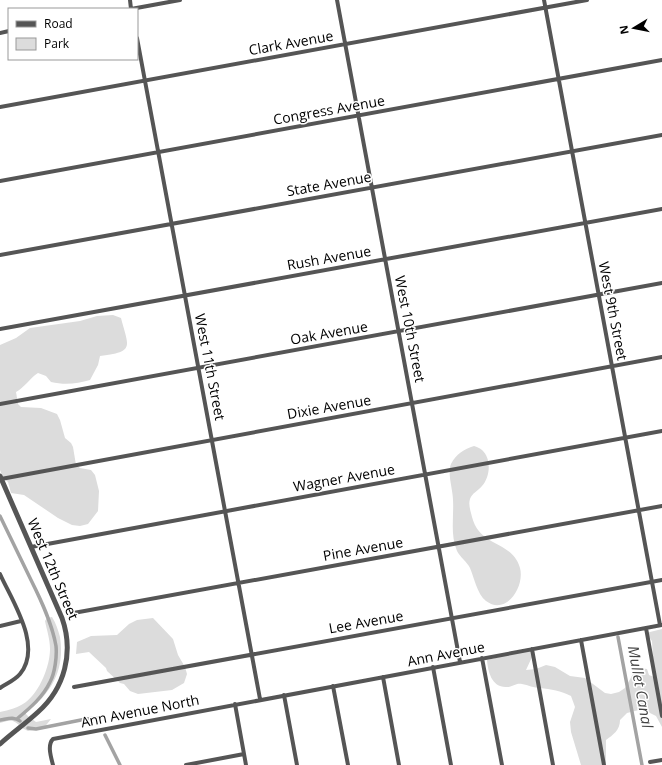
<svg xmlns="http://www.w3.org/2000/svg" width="662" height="765" viewBox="0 0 662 765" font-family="'Open Sans',sans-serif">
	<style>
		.green { fill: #dcdcdc }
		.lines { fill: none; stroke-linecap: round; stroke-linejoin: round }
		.canal { stroke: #a3a3a3; stroke-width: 3.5 }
		.minor { stroke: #555; stroke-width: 4 }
		.tertiary { stroke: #555; stroke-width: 5 }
		.labels { text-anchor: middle; stroke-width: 3; stroke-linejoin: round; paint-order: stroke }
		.street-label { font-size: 14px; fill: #000; stroke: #fff }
		.water-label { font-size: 15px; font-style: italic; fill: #444; stroke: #fff }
	</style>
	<rect width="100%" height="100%" fill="#fff"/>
	<path class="green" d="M113,315l8,3c7,28 15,34 -21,38l-2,9 -8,15c-13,4 -26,5 -39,2l-5,-6 -8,-3c-8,5 -14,15 -22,19l2,12 3,3 20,1 16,6 3,6 5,18 6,5 2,4 3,18 4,3 11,2 4,5 4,16 -1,20 -10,13 -8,2 -8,-1 -14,-7 -34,-23 -13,-2 -3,-11 -5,-4 -3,-8v-125l16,-7 14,-10 50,-7 17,-5z
		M474,446c3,1 6,2 8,4 10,9 8,27 0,36 -4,5 -10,7 -12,13 -2,6 1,13 2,18 8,31 40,23 48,51 5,19 -14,48 -34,33 -9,-7 -12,-24 -16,-33 -3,-6 -10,-11 -13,-17 -7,-17 -3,-33 -4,-51 0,-10 -6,-27 -2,-36 5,-10 13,-15 23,-18z
		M52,617c4,6 6,13 8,20 5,32 -8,56 -34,75v2l3,3 -10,8c-9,-7 -9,-4 -19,-2v-11c9,-2 18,-4 26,-10 14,-11 24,-36 24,-53 0,-10 -3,-18 -5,-28l2,-3z
		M153,618l20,21 5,16 7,12 2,7 -3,9 -12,7 -34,4 -8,-3 -6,-7 -4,-1 -13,-12 -1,-3 -17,-16 -13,2 1,-12 14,-6 26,-1 12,-11 8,-4z
		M662,629v98l-6,-11 -10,-5 -7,-1 -12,3 -7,7c0,10 -7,15 -14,20v23l-2,2h-23l-10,-33 -1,-10 5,-15 -4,-11c-10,-5 -20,-7 -31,-8 -6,0 -12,-3 -18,-4 -7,-1 -9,3 -15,3 -15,1 -19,-15 -20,-27l46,-11 -1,8 -6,13 10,-1 10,-4 9,2 15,9 15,2 20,15 6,1 8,-2 6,-4 8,-14 7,-6 7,1 2,6 5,2 -2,-36 -6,-8z
		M32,719l4,3 15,-3 -8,10 -15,2 -6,-3z"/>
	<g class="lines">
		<path class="canal" d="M0,516c10,21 21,43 31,64 10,20 21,43 25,66 1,10 -1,27 -6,36 -7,15 -20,26 -32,36
			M618,637l24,128
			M0,720c7,-1 14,-4 20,1
			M28,728l8,1 50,-10 11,-1 2,5
			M105,735l15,30"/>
		<path class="minor" d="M130,0l1,9
			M337,0l123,662
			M544,0l116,625
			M131,9l49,-9
			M0,33l9,-2
			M137,38l123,661
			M0,107l587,-107
			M0,181l662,-121
			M0,255l662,-120
			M0,329l662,-120
			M0,404l662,-121
			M1,479l661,-122
			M31,547l631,-116
			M0,574c12,27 43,72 20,100 -6,7 -13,9 -20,14
			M68,614l594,-108
			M0,626l21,-5
			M646,628l16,88
			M581,640l23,125
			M532,649l21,116
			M482,658l20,107
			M433,667l18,98
			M383,677l16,88
			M333,686l15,79
			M74,687l588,-107
			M284,695l13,70
			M235,704l11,61
			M650,762l12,-2
			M53,765c-2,-8 -6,-20 0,-26l609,-114
			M186,765l58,-11"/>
		<path class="tertiary" d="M0,476l62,142c12,34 3,70 -24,94 -13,12 -26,21 -38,32"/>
	</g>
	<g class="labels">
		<g class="street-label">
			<text transform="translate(291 43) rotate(-10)" y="5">Clark Avenue</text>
			<text transform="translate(329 110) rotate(-10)" y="5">Congress Avenue</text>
			<text transform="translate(329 184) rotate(-10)" y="5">State Avenue</text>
			<text transform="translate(329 258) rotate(-10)" y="5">Rush Avenue</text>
			<text transform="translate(613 311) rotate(79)" y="5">West 9th Street</text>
			<text transform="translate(410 329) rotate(79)" y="5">West 10th Street</text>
			<text transform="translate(329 333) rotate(-10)" y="5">Oak Avenue</text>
			<text transform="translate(210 367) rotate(79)" y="5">West 11th Street</text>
			<text transform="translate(329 407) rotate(-10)" y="5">Dixie Avenue</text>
			<text transform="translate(344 478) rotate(-10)" y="5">Wagner Avenue</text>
			<text transform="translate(363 549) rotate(-10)" y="5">Pine Avenue</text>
			<text transform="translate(53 569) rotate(67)" y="5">West 12th Street</text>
			<text transform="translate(366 622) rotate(-10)" y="5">Lee Avenue</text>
			<text transform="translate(446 654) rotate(-11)" y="5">Ann Avenue</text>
			<text transform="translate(140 711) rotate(-11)" y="5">Ann Avenue North</text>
		</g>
		<g class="water-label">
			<text transform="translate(640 687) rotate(80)" y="5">Mullet Canal</text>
		</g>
	</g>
	<rect x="8" y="8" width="130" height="52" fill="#ffffff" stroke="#999999"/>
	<rect x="16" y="21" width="20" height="6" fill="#555555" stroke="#999999"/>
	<text x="44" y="28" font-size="12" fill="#000000">Road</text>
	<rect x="16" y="38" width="20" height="12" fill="#dcdcdc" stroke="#999999"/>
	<text x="44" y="48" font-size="12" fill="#000000">Park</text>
	<g transform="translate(634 28) rotate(260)" stroke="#ffffff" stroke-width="3" paint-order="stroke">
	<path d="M0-3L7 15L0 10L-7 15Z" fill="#000000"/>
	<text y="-6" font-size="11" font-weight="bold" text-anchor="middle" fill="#000000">N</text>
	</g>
</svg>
